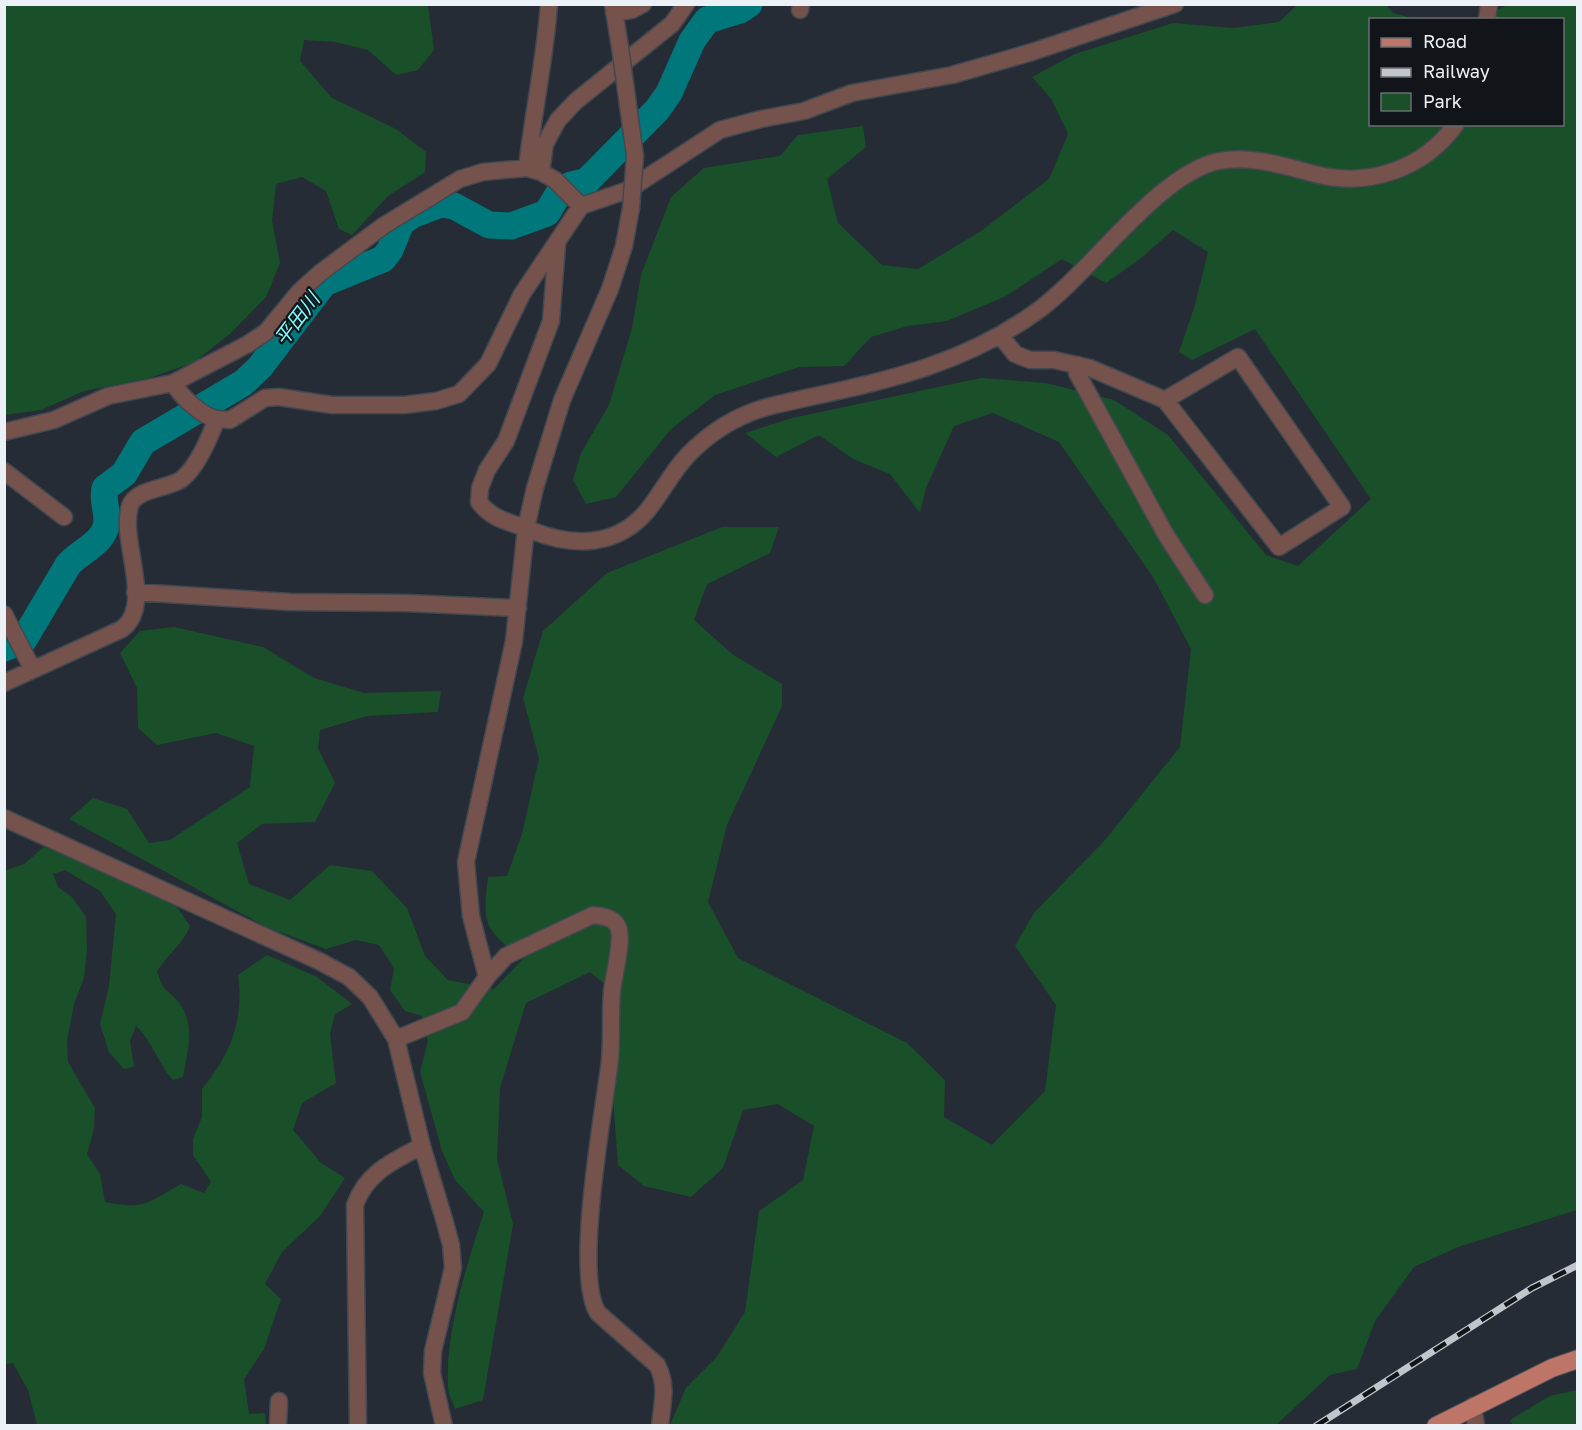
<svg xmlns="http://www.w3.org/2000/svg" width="1582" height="1430" viewBox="0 0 1582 1430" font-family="'Golos Text','Noto Sans JP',sans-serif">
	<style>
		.green { fill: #19502a }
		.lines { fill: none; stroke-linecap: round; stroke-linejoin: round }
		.river { stroke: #00777a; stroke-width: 27 }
		.minor-casing { stroke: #414850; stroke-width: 19 }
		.major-casing { stroke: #414850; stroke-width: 20 }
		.minor { stroke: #75524b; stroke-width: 16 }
		.major { stroke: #bd7567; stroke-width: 18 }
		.rail-casing { stroke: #c1c6cd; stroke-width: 7 }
		.rail { stroke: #111418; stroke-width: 4.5; stroke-dasharray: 14; stroke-linecap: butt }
		.minor-bridge-casing { stroke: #414850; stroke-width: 19; stroke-linecap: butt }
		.minor-bridge { stroke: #75524b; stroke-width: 16 }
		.labels { text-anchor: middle; stroke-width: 4.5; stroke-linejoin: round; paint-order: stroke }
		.water-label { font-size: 20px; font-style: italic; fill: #7dfbfd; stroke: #111418 }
	</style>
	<rect width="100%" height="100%" fill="#252c35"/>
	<path class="green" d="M5,4l423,1 6,45 -16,20 -22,5 -28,-25 -33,-8 -31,-2 -4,21 32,37 64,31 30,23 -1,20 -37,24 -36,39 -13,-6 -13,-38 -24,-14 -26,7 -4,37 8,42 -14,34 -35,36 -38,30 -44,15 -65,13 -43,19 -36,5z
		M1297,5h89l7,8 22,6 -45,1v104h192v-104l-85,-1 31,-14h69v1205l-119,37 -44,20 -39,54 -18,48 -27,6 -54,50h-606l16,-37 30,-30 29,-46 14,-101 44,-31 11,-54 -36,-22 -35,6 -20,58 -32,29 -47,-11 -26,-21 -6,-80 5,-91 -27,-22 -64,31 -26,85 -3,71 16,65 -30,176 -28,9c-2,-7 -7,-14 -7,-22 -3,-54 19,-124 36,-175l-29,-32 -13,-29 -22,-79 8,-31 -6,-25 -17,-5 -15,-21 4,-22 -15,-23 -23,-5 -30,9 -60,-22 -197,-108 24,-21 34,11 22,34 21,-3 80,-53 4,-41 -38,-13 -59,12 -19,-17 -1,-40 -17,-35 20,-22 34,-4 89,20 51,31 50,15 77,-2 -3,21 -71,4 -47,14 -2,18 17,35 -20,39 -53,2 -25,19 12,41 41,16 40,-35 42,6 35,37 18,48 23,24 46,9 29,-30c-38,-29 -41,-34 -35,-82l19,-1 15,-42 17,-76 -16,-60 20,-67 64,-58 115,-46h57l-9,26 -63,31 -13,36 38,34 50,30v22l-55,119 -19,77 30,56 169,85 38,37 -1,37 48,28 53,-54 11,-86 -41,-59 19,-33 71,-73 75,-93 11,-98 -38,-72 -94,-135 -66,-29 -39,13 -28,62 -6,25 -30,-39 -37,-15 -34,-24 -43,22 -31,-24 47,-15 189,-40 65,5 68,17 54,35 98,120 32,11 73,-67 -116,-170 -63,31 -13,-8 16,-47 13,-53 -35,-22 -33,29 -34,24 -44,-24 -56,37 -59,25 -39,5 -37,11 -27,29 -45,1 -84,28 -44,34 -55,68 -30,7 -13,-24 8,-27 28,-48 23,-77 9,-53 30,-78 33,-29 76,-12 18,-21 65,-9 3,21 -39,32 11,44 44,42 36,4 63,-38 68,-52 19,-45 -16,-34 -20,-23 43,-23 98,-31 61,5 45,-6z
		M44,847l78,31 55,29 13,19c-7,18 -22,28 -33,45 7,24 11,17 23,33 16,22 7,49 3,73l-10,3c-16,-18 -20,-38 -37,-54l-6,15 4,26 -10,2 -15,-17 -9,-28 9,-38 7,-72 -16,-23 -35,-21 -12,4 5,13 14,10 14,20 1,32 -3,29 -10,26 -7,37 1,21 27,46 -1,21 -7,25 13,20 5,28c39,8 43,1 76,-18l23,9 7,-11 -18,-27v-16l9,-22v-28c29,-36 42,-68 36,-114l29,-20 50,22 35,27 -17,10 -5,20 6,49 -34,20 -9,27 28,33 24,15 -25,38 -38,36 -17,32 16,15 -17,50 -20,30 5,35 16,-1 1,12h-229l-9,-35 -15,-27 -8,1 -1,-493 20,-7z
		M1577,1390v35h-64l-3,-5 40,-24z"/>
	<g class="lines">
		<path class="river" d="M4,648l19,-7 45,-76c13,-15 38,-22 39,-45 0,-11 -5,-21 -2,-32l19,-14 19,-32 100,-59 17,-16 64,-84 59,-24 7,-9 11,-27 11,-8 29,-11 13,2 35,19 22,1 36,-13 12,-20 12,-8 16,-4 70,-71 12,-17 23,-52 15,-21 33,-10 9,-6"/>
		<defs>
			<path id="minor" d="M613,4l7,43
				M800,10l1,-6
				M614,13l18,-3 11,-6
				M1487,20l2,-16
				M527,168c6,-55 18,-108 22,-164
				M541,172l4,-28 13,-24 18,-19 96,-77 14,-20
				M557,245l-6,76 -45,120 -19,29 -7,18 -1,14c14,19 33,20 54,29 40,16 84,16 114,-20 14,-17 25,-39 40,-55 25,-26 53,-43 88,-51 95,-22 179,-34 261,-93 55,-39 121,-138 183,-151 33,-6 65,5 96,13 53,14 109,-5 141,-50
				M1000,335l15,19 15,6h24l36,8 75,32 114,147 63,-40 -104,-150 -73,43
				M1078,365l-1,8 89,162 39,60
				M173,383c9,14 28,33 44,36
				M4,432l50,-12 54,-24 65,-13 75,-39 18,-12 33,-40 21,-19 63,-47 77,-47 23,-7 44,-4 14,4 14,8 26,26
				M4,471l60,46
				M135,592l155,10 116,1 112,5
				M4,614l28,54
				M4,683l118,-54c33,-25 -3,-88 8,-123 6,-18 39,-17 52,-27 16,-13 27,-41 35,-60l13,1 35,-22 14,-1 53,8h72l32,-4 23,-7 29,-30 34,-70 59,-88 47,-16 92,-60 41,-11 43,-8 48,-18 100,-18 80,-23 143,-48
				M4,818l315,143 30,16 21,20 26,42 26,107 22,73 7,26 2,23 -20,83 -1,22 12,53
				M487,977l-16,-61 -5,-54 48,-221 12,-113 9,-40 27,-88 48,-111 14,-43 7,-38
				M396,1039l66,-27 25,-35 19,-21 87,-41c9,1 19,2 24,10 8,12 -4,52 -5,67 -2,23 0,46 -2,68 -6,51 -37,215 -12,253l59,52c11,20 5,39 3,61
				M1473,1406l3,20
				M278,1426l1,-25
				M358,1426l-3,-221c11,-32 38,-44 67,-59"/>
			<path id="major" d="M1436,1426l116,-58 26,-9"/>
		</defs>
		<use href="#minor" class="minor-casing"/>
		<use href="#major" class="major-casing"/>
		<use href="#minor" class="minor"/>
		<use href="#major" class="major"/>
		<defs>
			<path id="rail" d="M1316,1426l216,-138 46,-23"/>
		</defs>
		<use href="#rail" class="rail-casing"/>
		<use href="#rail" class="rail"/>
		<defs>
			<path id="minor-bridge" d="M620,47l15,109 -4,52"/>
		</defs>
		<use href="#minor-bridge" class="minor-bridge-casing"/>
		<use href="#minor-bridge" class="minor-bridge"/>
	</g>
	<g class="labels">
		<g class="water-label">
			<text transform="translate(297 319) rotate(-53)" y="7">平田川</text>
		</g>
	</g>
	<rect width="1582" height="1430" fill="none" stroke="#ecf1f7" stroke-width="12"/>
	<rect x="1369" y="18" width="195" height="108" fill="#111418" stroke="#696c71" stroke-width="1.5"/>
	<rect x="1381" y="38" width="30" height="9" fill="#bd7567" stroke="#696c71" stroke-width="1.5"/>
	<text x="1423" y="48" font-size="18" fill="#ecf1f7">Road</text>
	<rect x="1381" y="68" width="30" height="9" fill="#c1c6cd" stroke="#696c71" stroke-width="1.5"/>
	<text x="1423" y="78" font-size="18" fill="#ecf1f7">Railway</text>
	<rect x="1381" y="93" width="30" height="18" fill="#19502a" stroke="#696c71" stroke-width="1.5"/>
	<text x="1423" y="108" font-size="18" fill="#ecf1f7">Park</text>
</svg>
